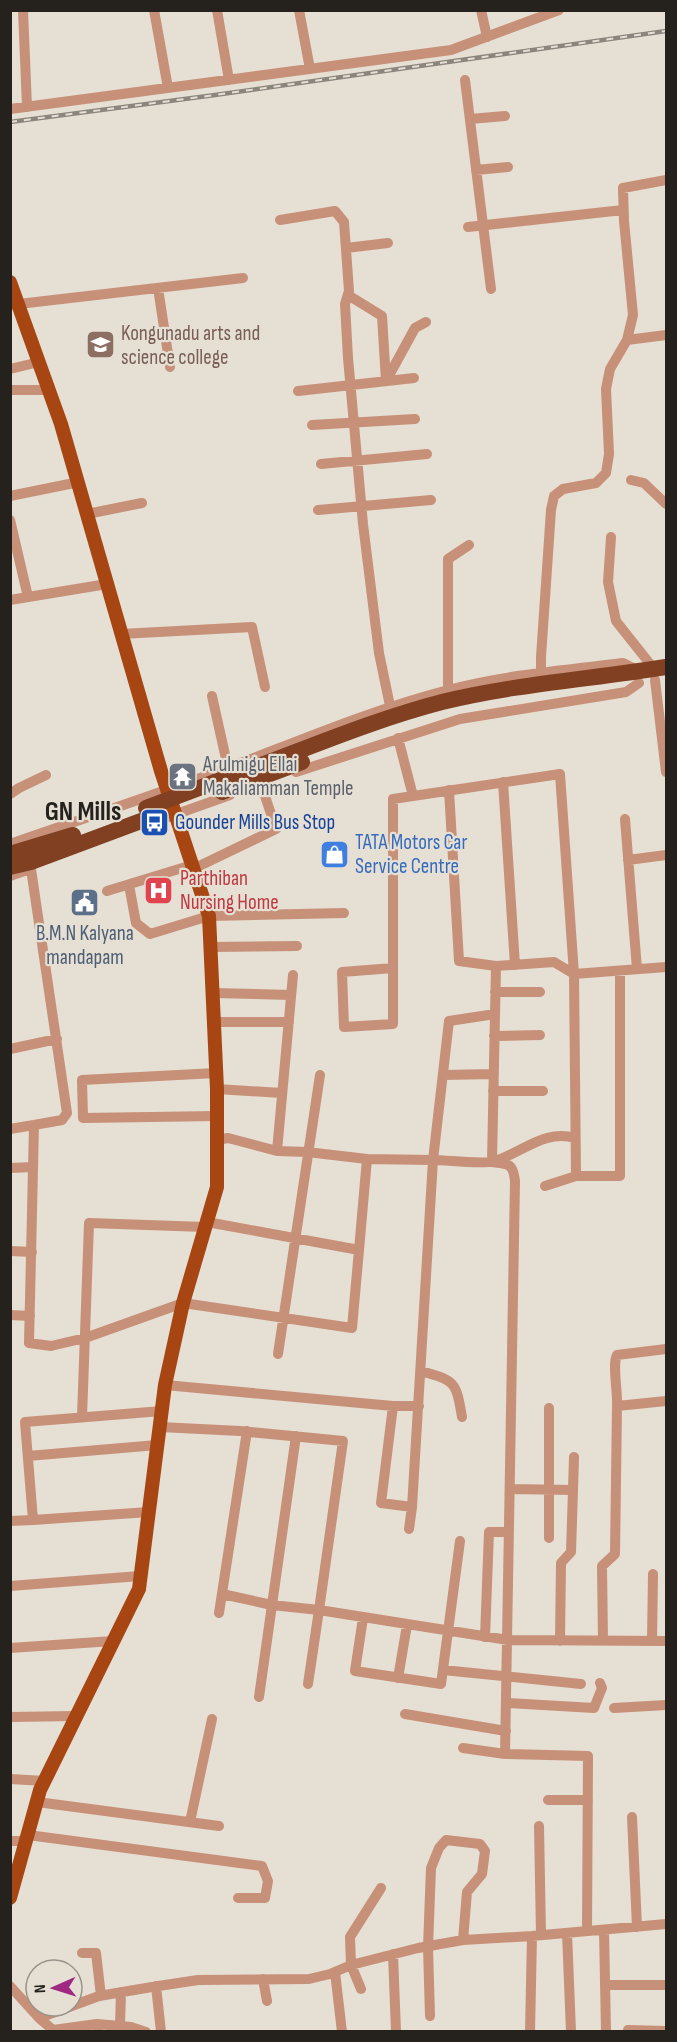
<svg xmlns="http://www.w3.org/2000/svg" width="677" height="2042" viewBox="0 0 677 2042" font-family="'Sofia Sans Condensed',sans-serif">
	<style>
		.lines { fill: none; stroke-linecap: round; stroke-linejoin: round }
		.minor { stroke: #c79078; stroke-width: 10 }
		.major { stroke: #a74612; stroke-width: 14 }
		.highway { stroke: #814022; stroke-width: 16 }
		.rail-casing { stroke: #8a857d; stroke-width: 4.5 }
		.rail { stroke: #e6dfd3; stroke-width: 2; stroke-dasharray: 7; stroke-linecap: butt }
		.highway-bridge { stroke: #814022; stroke-width: 16 }
		.labels { text-anchor: middle; stroke-width: 4.5; stroke-linejoin: round; paint-order: stroke }
		.education-label { font-size: 21px; fill: #785e54; stroke: #e6dfd3; text-anchor: start }
		.worship-label { font-size: 21px; fill: #5b616d; stroke: #e6dfd3; text-anchor: start }
		.transit-label { font-size: 21px; fill: #164399; stroke: #e6dfd3; text-anchor: start }
		.shop-label { font-size: 21px; fill: #366cbe; stroke: #e6dfd3; text-anchor: start }
		.health-label { font-size: 21px; fill: #be3a42; stroke: #e6dfd3; text-anchor: start }
		.service-label { font-size: 21px; fill: #4e5e75; stroke: #e6dfd3 }
		.district-label { font-size: 27px; font-weight: bold; fill: #25221e; stroke: #e6dfd3 }
	</style>
	<rect width="100%" height="100%" fill="#e6dfd3"/>
	<g class="lines">
		<path class="minor" d="M23,10l4,97
			M154,10l14,78
			M217,10l12,70
			M299,10l11,59
			M481,10l6,27
			M465,80l26,209
			M10,109l441,-59 108,-40
			M470,119l35,-3
			M476,170l32,-3
			M280,220l55,-9 9,11 5,69 -4,13 3,54 15,166 16,129 11,53
			M468,227l155,-17
			M346,248l42,-5
			M158,288l12,79
			M348,295l34,21 4,65
			M10,305l233,-27
			M627,340l39,-5
			M10,369l29,-7
			M386,381l29,-53 11,-6
			M10,390h39
			M298,391l116,-13
			M312,425l103,-6
			M321,464l106,-10
			M631,480l13,3 22,21
			M10,496l69,-14
			M318,510l113,-10
			M87,514l55,-11
			M10,520l18,77
			M611,537l-3,45 8,39 38,48
			M10,600l97,-16
			M121,634l131,-7 13,60
			M541,673v-16l10,-147 3,-14 9,-7 33,-6 10,-10 3,-19 -3,-65 4,-20 17,-29 6,-25 -9,-94 -1,-33 43,-8
			M655,680l11,92
			M448,690v-131l21,-14
			M212,696l16,72
			M398,738l15,58
			M296,772l164,-53 166,-27 13,-9
			M503,782l12,183
			M449,790l10,171 37,5
			M10,794l9,-6 27,-13
			M625,819l12,150
			M143,826l87,-31
			M10,844c72,-25 144,-49 215,-75 74,-28 146,-59 223,-79 57,-15 117,-20 175,-27l14,7
			M628,860l38,-5
			M31,869l36,244 -5,7 -28,5
			M193,869l83,-40 -15,-45
			M10,876l17,-6
			M129,885l7,38 14,11 59,-18 135,-3
			M107,891l85,-26
			M210,947l87,-1
			M393,968l-51,4 2,55 49,-3c0,-75 0,-150 0,-225l167,-25 14,200 2,202h44v-205
			M293,975l-16,176 30,1 60,7 -8,91
			M495,992h45
			M212,993l79,2
			M214,1022h75
			M494,1036l46,-1
			M10,1049l47,-10
			M216,1073l-134,7 1,38 134,-2
			M443,1075l51,-1
			M217,1089l65,4
			M493,1091h50
			M10,1129l24,-4 -5,218 22,3 34,-8 98,-35 169,25 7,-78 -152,-28
			M217,1140l11,-2 49,13
			M367,1159l66,1 16,-139 46,-7
			M10,1168l23,-1
			M545,1186l31,-10
			M10,1251l22,1
			M10,1315l20,1
			M278,1354l42,-279
			M421,1371c35,10 35,11 41,46
			M165,1385l228,21 -12,97 31,4 21,-347c15,0 49,5 62,1 28,-9 50,-32 80,-23
			M393,1406h26
			M617,1406c1,-13 -5,-42 0,-51l49,-6
			M549,1408v130
			M82,1417l7,-194 116,4
			M160,1427l80,4 103,10 -24,169 189,30 158,1
			M296,1436l-24,169 47,5 -11,74
			M28,1456l129,-11
			M510,1489l63,1 -2,62 -10,11 -1,78
			M573,1490l1,-33
			M33,1520l116,-8
			M10,1521l23,-1 -8,-98 137,-11
			M409,1529l3,-22
			M10,1586l130,-10
			M222,1594l50,11 -13,92
			M219,1613l28,-182
			M363,1618l-8,53 86,13 19,-143
			M485,1637l4,-105h20
			M603,1641l-1,-75 13,-12 2,-148 49,-5
			M652,1641l1,-67
			M10,1648l103,-7
			M443,1670l138,14
			M398,1678l9,-53
			M506,1703l88,5 8,-20 -2,-5
			M614,1708l52,-3
			M405,1714l101,17
			M10,1717l66,-1
			M463,1748l42,6 83,2 -1,175
			M505,1754l10,-573c-2,-18 -6,-17 -23,-19l4,-196 58,-4 20,12 92,-7
			M10,1779l35,2
			M548,1800h40
			M37,1802l182,24
			M632,1817l5,110
			M190,1822l22,-103
			M539,1826l2,109
			M28,1835l234,31 6,15 -3,17h-27
			M10,1841h16
			M604,1930l2,102
			M567,1933l4,99
			M82,1953h14l5,43
			M393,1954l3,78
			M335,1972l7,60
			M263,1979l4,22
			M605,1985h61
			M10,1986l29,32 14,12 44,-6 1,8
			M156,1986l5,46
			M361,1989l-10,-24 -1,-28 31,-49
			M430,2016l-2,-69 3,-79 8,-20 7,-8 34,4 5,7 -3,23 -15,18 -4,48
			M39,2018l60,-22 53,-9 46,-7 111,-1 21,-5 21,-9 67,-17 45,-8 69,-4 134,-12
			M97,2024l34,3 15,5
			M120,2026l1,-34
			M628,2030l38,1
			M530,2032l2,-96"/>
		<path class="major" d="M10,282l51,142 100,347 48,145 8,173v98l-34,116 -18,82 -26,204 -99,201 -30,108"/>
		<path class="highway" d="M215,782c75,-26 150,-60 227,-80 74,-18 150,-23 224,-35
			M222,792l80,-30
			M10,854l63,-19
			M10,867l21,-5 118,-44"/>
		<defs>
			<path id="rail" d="M10,122l205,-27 451,-64"/>
		</defs>
		<use href="#rail" class="rail-casing"/>
		<use href="#rail" class="rail"/>
		<path class="highway-bridge" d="M146,808l69,-26"/>
	</g>
	<defs>
		<symbol id="university-square" viewBox="-11 -11 22 22"><rect x="-9" y="-9" width="18" height="18" rx="4" fill="#8d6e63" stroke="#e6dfd3"/><path d="M0-5L7-2L0 1L-7-2ZM-4 1L0 2.5L4 1V4Q0 6-4 4Z" fill="#fff"/></symbol>
		<symbol id="temple-square" viewBox="-11 -11 22 22"><rect x="-9" y="-9" width="18" height="18" rx="4" fill="#6b7280" stroke="#e6dfd3"/><path d="M0-6L5-2H3V0L6.5 2.5H4V6H1.5V3h-3V6H-4V2.5H-6.5L-3 0V-2H-5Z" fill="#fff"/></symbol>
		<symbol id="bus-square" viewBox="-11 -11 22 22"><rect x="-9" y="-9" width="18" height="18" rx="4" fill="#1a4fb4" stroke="#e6dfd3"/><path d="M-5-6H5V4H4V6H2V4H-2V6H-4V4H-5ZM-3.5-4V0h7V-4ZM-3.5 1.2v1.5H-2V1.2ZM2 1.2v1.5H3.5V1.2Z" fill="#fff"/></symbol>
		<symbol id="shop-square" viewBox="-11 -11 22 22"><rect x="-9" y="-9" width="18" height="18" rx="4" fill="#3f7fe0" stroke="#e6dfd3"/><path d="M-5-2.5h2.3a2.7 3.5 0 0 1 5.4 0H5L5.5 6h-11ZM-1.5-2.5h3a1.5 2.3 0 0 0-3 0Z" fill="#fff"/></symbol>
		<symbol id="hospital-square" viewBox="-11 -11 22 22"><rect x="-9" y="-9" width="18" height="18" rx="4" fill="#e0444e" stroke="#e6dfd3"/><path d="M-5-5h3v3.5h4V-5h3V5h-3V1.5h-4V5h-3Z" fill="#fff"/></symbol>
		<symbol id="civic-square" viewBox="-11 -11 22 22"><rect x="-9" y="-9" width="18" height="18" rx="4" fill="#5c6f8a" stroke="#e6dfd3"/><path d="M-.6-6.5H3V-4.5H.6V-3L4-1V1h2V6H-6V1h2V-1L-.6-3ZM-1.2 2.5V6h2.4V2.5Z" fill="#fff"/></symbol>
	</defs>
	<g fill-rule="evenodd">
		<use href="#university-square" x="84" y="328" width="33" height="33"/>
		<use href="#temple-square" x="166" y="760" width="33" height="33"/>
		<use href="#bus-square" x="138" y="806" width="33" height="33"/>
		<use href="#shop-square" x="318" y="838" width="33" height="33"/>
		<use href="#hospital-square" x="142" y="874" width="33" height="33"/>
		<use href="#civic-square" x="68" y="886" width="33" height="33"/>
	</g>
	<g class="labels">
		<g class="education-label">
			<text x="121" y="340">Kongunadu arts and<tspan x="121" dy="24">science college</tspan></text>
		</g>
		<g class="worship-label">
			<text x="203" y="771">Arulmigu Ellai<tspan x="203" dy="24">Makaliamman Temple</tspan></text>
		</g>
		<g class="transit-label">
			<text x="175" y="829">Gounder Mills Bus Stop</text>
		</g>
		<g class="shop-label">
			<text x="355" y="849">TATA Motors Car<tspan x="355" dy="24">Service Centre</tspan></text>
		</g>
		<g class="health-label">
			<text x="180" y="885">Parthiban<tspan x="180" dy="24">Nursing Home</tspan></text>
		</g>
		<g class="service-label">
			<text x="85" y="940">B.M.N Kalyana<tspan x="85" dy="24">mandapam</tspan></text>
		</g>
		<g class="district-label">
			<text x="83" y="820">GN Mills</text>
		</g>
	</g>
	<rect width="677" height="2042" fill="none" stroke="#25221e" stroke-width="24"/>
	<g transform="translate(54 1988) rotate(267)"><circle r="28" fill="#e6dfd3" stroke="#99938b" stroke-width="1.5"/>
	<path d="M0-4.5L10 22L0 15L-10 22Z" fill="#9e2882"/>
	<text y="-9" font-size="16" font-weight="bold" text-anchor="middle" fill="#25221e">N</text>
	</g>
</svg>
